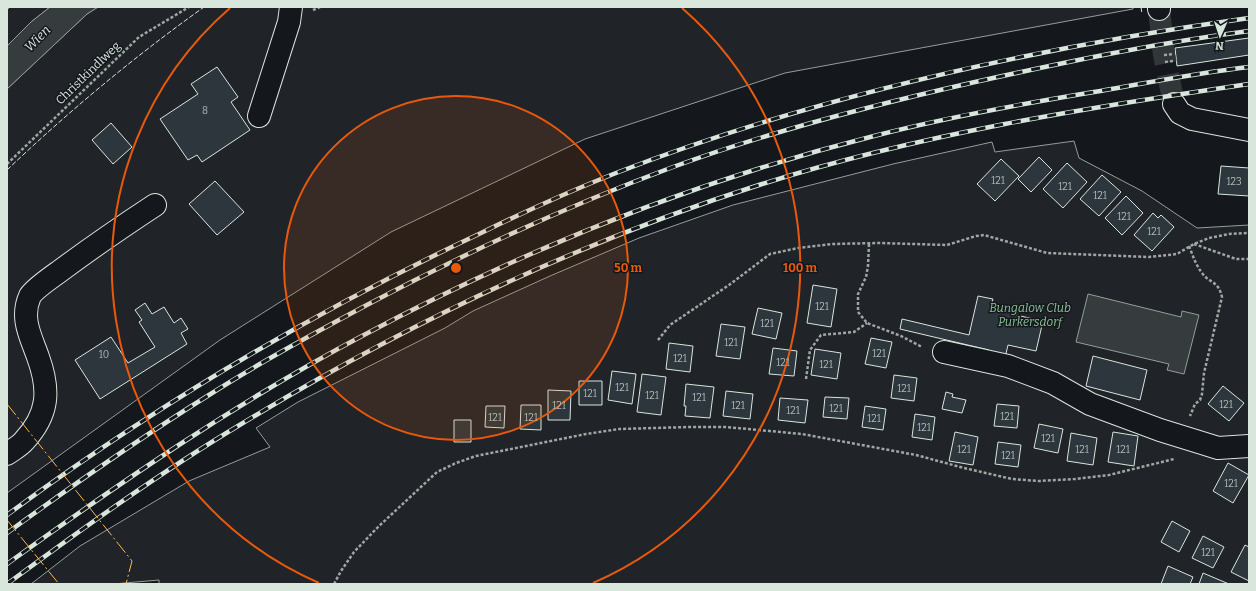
<svg xmlns="http://www.w3.org/2000/svg" width="1256" height="591" viewBox="0 0 1256 591" font-family="Bitter,serif">
	<style>
		.green { fill: #202428; stroke: #939e99 }
		.water { fill: #363b3e; stroke: #939e99 }
		.building { fill: #2c363c; stroke: #d8e6dc }
		.lines { fill: none; stroke-linecap: round; stroke-linejoin: round }
		.minor-tunnel { stroke: #313739; stroke-width: 22; stroke-dasharray: 22 11; stroke-linecap: butt }
		.minor-casing { stroke: #d8e6dc; stroke-width: 24 }
		.path { stroke: #9da8a2; stroke-width: 2.5; stroke-dasharray: 3 2; stroke-linecap: butt }
		.minor { stroke: #14181c; stroke-width: 22 }
		.rail-casing { stroke: #d8e6dc; stroke-width: 4.5 }
		.rail { stroke: #14181c; stroke-width: 3; stroke-dasharray: 9; stroke-linecap: butt }
		.fence { stroke: #d8e6dc; stroke-width: 1; stroke-dasharray: 5 2; stroke-linecap: butt }
		.power { stroke: #ffb74d; stroke-width: 1; stroke-dasharray: 14 3 2 3; stroke-linecap: butt }
		.ring { fill: none; stroke: #e8590c; stroke-width: 2 }
		.labels { text-anchor: middle; stroke-width: 3; stroke-linejoin: round; paint-order: stroke }
		.number-label { font-size: 10px; fill: #adbab4 }
		.street-label { font-size: 12px; fill: #d8e6dc; stroke: #14181c }
		.park-label { font-size: 12px; font-style: italic; fill: #8ac095; stroke: #14181c }
		.water-label { font-size: 13px; font-style: italic; fill: #d8e6dc; stroke: #14181c }
		.centre { fill: #e8590c; stroke: #14181c; stroke-width: 2 }
		.ring-label { font-size: 12px; text-anchor: middle; font-weight: bold; fill: #e8590c; stroke: #14181c; stroke-width: 3; stroke-linejoin: round; paint-order: stroke }
	</style>
	<rect width="100%" height="100%" fill="#14181c"/>
	<path class="green" d="M10,7h40l-19,15 -24,24v-36z
		M98,7h1035v2l-348,64 -200,66 -194,93 -171,108 -213,153v-404l80,-75z
		M1074,141l5,17 63,33 55,37 52,-3v359h-1090v-4l-46,4h-82l49,-38 109,-65 81,-34 -14,-19 42,-26 147,-74 28,-17 77,-35 89,-38 94,-33 160,-41 99,-22 3,10z"/>
	<path class="water" d="M50,7h48l-11,7 -80,75v-43l24,-24z
		M1088,294l93,23 1,-6 17,4 -15,59 -17,-4 2,-6 -93,-22z"/>
	<path class="building" d="M1249,38v17l-72,11 -2,-18z
		M217,67l21,30 -7,5 19,28 -48,32 -5,-7 -9,5 -28,-41 38,-25 -7,-10z
		M111,123l21,24 -19,17 -21,-24z
		M1039,157l13,13 -21,22 -13,-13z
		M1001,159l18,17 -24,25 -18,-17z
		M1067,163l20,19 -24,26 -20,-19z
		M1221,166l28,2v28l-31,-2z
		M1102,175l19,17 -22,24 -19,-17z
		M215,181l29,31 -27,23 -28,-31z
		M1126,196l17,17 -21,22 -17,-17z
		M1153,213l5,5 3,-3 13,12 -22,24 -18,-16z
		M813,285l24,4 -6,38 -24,-4z
		M978,296l15,3 -2,7 9,2v-2l4,1v2l13,3 -1,3 27,6 -7,30 -28,-6 -3,13 -17,-4 1,-4 -89,-21 2,-10 67,16z
		M145,303l7,11 12,-7 10,16 7,-5 7,11 -7,4 6,11 -87,55 -25,-39 36,-23 17,26 27,-16 -16,-25 3,-2 -7,-10z
		M758,308l24,5 -6,26 -24,-5z
		M721,324l24,3 -5,32 -24,-3z
		M871,338l21,4 -6,26 -21,-4z
		M669,343l24,3 -3,26 -24,-3z
		M773,348l24,3 -3,25 -25,-2z
		M815,349l26,4 -4,26 -26,-4z
		M1093,356l54,14 -7,30 -54,-14z
		M612,371l24,3 -4,30 -24,-4z
		M642,374l24,3 -5,38 -24,-3z
		M894,375l23,3 -3,23 -23,-3z
		M579,381h23v24h-23z
		M686,384l28,3 -4,31 -25,-2 1,-10h-2z
		M1223,386l21,17 -15,18 -21,-17z
		M548,390l23,1 -1,29h-22z
		M726,391l27,3 -3,25 -27,-3z
		M946,392l7,2 -1,3 14,3 -4,13 -20,-4z
		M825,397l24,1 -2,21 -24,-2z
		M780,398l28,2 -3,23 -27,-3z
		M997,404l22,2 -2,22 -23,-2z
		M521,405h20v25l-21,-1z
		M486,406h19l-1,22 -19,-1z
		M865,406l21,3 -3,21 -21,-3z
		M915,414l20,3 -3,23 -20,-3z
		M454,420h17v22h-17z
		M1039,424l24,5 -5,24 -24,-5z
		M955,432l23,5 -5,28 -24,-4z
		M1113,432l25,4 -4,30 -26,-4z
		M1071,433l26,5 -4,27 -26,-4z
		M998,442l23,3 -3,22 -23,-3z
		M1228,463l21,12 -16,28 -20,-12z
		M1172,521l18,10 -11,21 -18,-10z
		M1203,536l21,11 -11,21 -21,-10z
		M1245,545l4,2v34l-18,-9z
		M1168,566l25,11 -3,7h-29z
		M1203,573l26,11h-30z"/>
	<g class="lines">
		<path class="minor-tunnel" d="M1159,9l5,46 10,49"/>
		<defs>
			<path id="minor" d="M1159,9v-2
				M1174,104l6,9 12,6 57,11
				M259,116l30,-94 2,-15
				M944,352l64,14 45,17 37,21 70,26 42,13 16,5 31,-2
				M7,454c5,-4 13,-8 17,-13 25,-27 26,-51 14,-84 -7,-20 -18,-39 -8,-61 4,-7 23,-20 30,-25 31,-23 63,-45 95,-66"/>
		</defs>
		<use href="#minor" class="minor-casing"/>
		<path class="path" d="M313,10l7,-3
			M1164,55l10,-1
			M1165,62l8,-1
			M7,164l132,-127 50,-30
			M869,244l-1,22 -2,11 -8,17v18l9,11 34,13 21,11
			M1194,244l42,15h13
			M1189,246c4,10 7,19 13,27 8,11 16,7 20,24l-18,76 -2,21 -2,6 -5,4 -5,12
			M658,340l12,-15 59,-40 41,-31 28,-6 34,-4 47,-1 68,2 29,-9 8,-1 63,18 102,4 28,-3 17,-10 15,-6 20,-4 20,-1
			M806,379l4,-29 11,-15 33,-3 13,-9
			M334,584l7,-13 13,-19 24,-25 59,-55 19,-9 20,-7 110,-22 33,-5 71,-2h36l76,7 114,21 48,13 48,11 27,2 36,-2 34,-4 65,-16"/>
		<use href="#minor" class="minor"/>
		<defs>
			<path id="rail" d="M7,515c148,-109 306,-203 472,-281 45,-22 91,-43 137,-61 202,-78 419,-125 633,-155
				M7,533c66,-48 133,-95 202,-138 50,-32 102,-60 154,-88 100,-53 204,-101 310,-140 98,-36 200,-62 302,-85 91,-20 181,-39 274,-51
				M7,564c114,-82 230,-162 355,-228 163,-87 333,-155 512,-200 73,-19 147,-32 220,-44 52,-9 103,-19 155,-25
				M7,584c75,-55 151,-110 231,-158 167,-102 338,-183 524,-242 159,-50 323,-76 487,-100"/>
		</defs>
		<use href="#rail" class="rail-casing"/>
		<use href="#rail" class="rail"/>
		<path class="fence" d="M1141,7l1,7
			M7,170c62,-59 127,-113 197,-163"/>
		<path class="power" d="M7,404l125,157 -6,23
			M7,520l52,64"/>
	</g>
	<circle cx="456" cy="268" r="172" fill="#e8590c" fill-opacity=".12"/>
	<g class="ring">
		<circle cx="456" cy="268" r="172"/>
		<path d="M319 583A344 344 0 0 1 230 8M682 8A344 344 0 0 1 593 583"/>
	</g>
	<g class="labels">
		<g class="number-label">
			<text x="205" y="114">8</text>
			<text x="998" y="184">121</text>
			<text x="1234" y="185">123</text>
			<text x="1065" y="190">121</text>
			<text x="1100" y="199">121</text>
			<text x="1124" y="220">121</text>
			<text x="1154" y="235">121</text>
			<text x="822" y="310">121</text>
			<text x="767" y="327">121</text>
			<text x="731" y="346">121</text>
			<text x="879" y="357">121</text>
			<text x="104" y="358">10</text>
			<text x="680" y="362">121</text>
			<text x="783" y="366">121</text>
			<text x="826" y="368">121</text>
			<text x="622" y="391">121</text>
			<text x="904" y="392">121</text>
			<text x="590" y="397">121</text>
			<text x="652" y="399">121</text>
			<text x="699" y="401">121</text>
			<text x="1226" y="408">121</text>
			<text x="559" y="409">121</text>
			<text x="738" y="409">121</text>
			<text x="836" y="412">121</text>
			<text x="793" y="414">121</text>
			<text x="1007" y="420">121</text>
			<text x="495" y="421">121</text>
			<text x="531" y="421">121</text>
			<text x="874" y="422">121</text>
			<text x="924" y="431">121</text>
			<text x="1048" y="442">121</text>
			<text x="964" y="453">121</text>
			<text x="1082" y="453">121</text>
			<text x="1123" y="453">121</text>
			<text x="1008" y="459">121</text>
			<text x="1231" y="487">121</text>
			<text x="1208" y="556">121</text>
		</g>
		<g class="street-label">
			<text transform="translate(88 73) rotate(-44)" y="4">Christkindlweg</text>
		</g>
		<g class="park-label">
			<text x="1030" y="312">Bungalow Club<tspan x="1030" dy="14">Purkersdorf</tspan></text>
		</g>
		<g class="water-label">
			<text transform="translate(37 38) rotate(-46)" y="5">Wien</text>
		</g>
	</g>
	<circle cx="456" cy="268" r="6" class="centre"/>
	<g class="ring-label">
		<text x="628" y="272">50 m</text>
		<text x="800" y="272">100 m</text>
	</g>
	<rect width="1256" height="591" fill="none" stroke="#d8e6dc" stroke-width="16"/>
	<g transform="translate(1220 36) rotate(183)" stroke="#14181c" stroke-width="3" paint-order="stroke">
	<path d="M0-3L7 15L0 10L-7 15Z" fill="#d8e6dc"/>
	<text y="-6" font-size="11" font-weight="bold" text-anchor="middle" fill="#d8e6dc">N</text>
	</g>
</svg>
